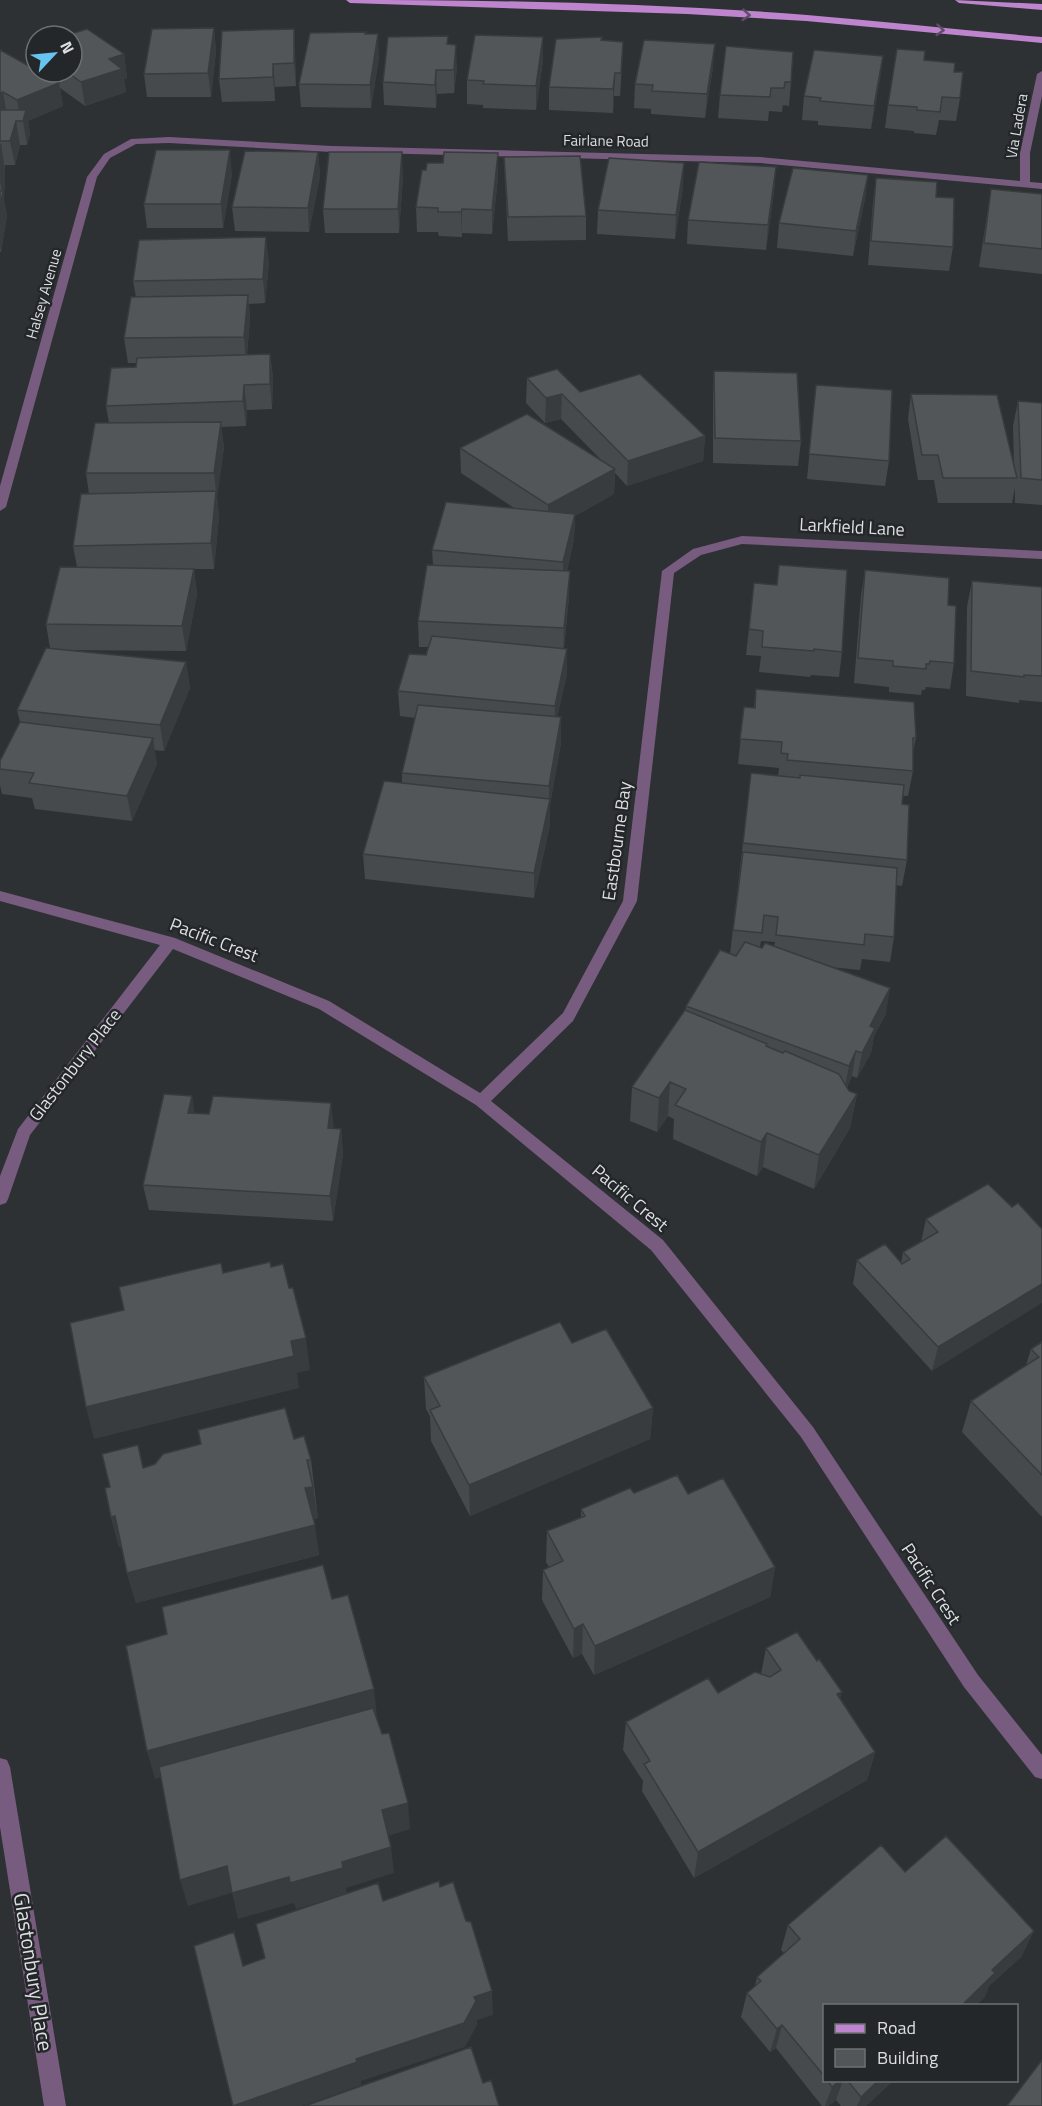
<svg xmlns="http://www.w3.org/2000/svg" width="1042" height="2106" viewBox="0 0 1042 2106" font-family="'Titillium Web',sans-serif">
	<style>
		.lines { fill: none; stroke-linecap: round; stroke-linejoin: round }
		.minor { fill: #785c7f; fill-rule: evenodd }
		.primary { fill: #be84cd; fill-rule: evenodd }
		.wall { fill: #474a4d; fill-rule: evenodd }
		.shaded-wall { fill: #393c3e }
		.building { fill: #525659; stroke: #393c3e; stroke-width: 1.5 }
		.oneway { stroke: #624c6b }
		.labels { text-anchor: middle; stroke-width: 5; stroke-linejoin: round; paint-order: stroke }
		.far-street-label { font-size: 15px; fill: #dddfe1; stroke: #24272a }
		.street-label { font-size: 18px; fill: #dddfe1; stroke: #24272a }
		.near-street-label { font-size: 21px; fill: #dddfe1; stroke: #24272a }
	</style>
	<rect width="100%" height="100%" fill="#2e3133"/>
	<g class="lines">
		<path class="minor" d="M1042,71v25l-12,57v29l12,1v6l-282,-26 -428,-11 -163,-9 -33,1 -26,14 -13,19 -91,330 -6,4v-25l87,-309 17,-23 27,-15 38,-2 163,9 428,11 260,24v-28l17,-79z
			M742,536l300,15v8l-300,-15 -41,11 -27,18 -37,328 -64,120 -82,80 172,139 150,187 165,248 64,80v24l-7,-2 -71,-90 -163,-250 -150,-187 -175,-145 -157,-96 -146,-60 -143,186 -22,64 -2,4 -6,2v-29l18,-47 142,-184 -160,-44v-10l175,47 154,63 151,92 83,-80 60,-112 39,-330 31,-22z
			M0,1758l7,2 3,7 56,339h-22l-44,-279z"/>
		<path class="primary" d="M346,0c153,0 308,3 461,15 79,7 157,15 235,22v6l-236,-22 -119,-7 -337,-11z
			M955,0l87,4v6l-83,-7z"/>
	</g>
	<path class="wall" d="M214,28l2,23 -5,46h-64l-3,-23z
		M448,36v8l9,24 -3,25 -17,1 -1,14 -52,-3 -1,-23z
		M602,37v3l20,25 -2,31h-6l-1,17 -64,-3v-23z
		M36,45v27h36l52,-18 3,24 -3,1 2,13 -41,14 -25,-18 3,18 -35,15 2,13 -3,11h-7l-5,20h-10l-1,36 3,14 -6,37h-1v-202l35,20 -4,-23z
		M726,46l65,36 -2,24 -6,-1 -1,7 -13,-1 -1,10 -50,-3 2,-23z
		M295,52l1,34 -21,1v14l-53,1 -3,-23z
		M883,56l-3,23 -9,50 -53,-4v-4l-16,-1 2,-24z
		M379,57l-8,51 -70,-1 -2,-23z
		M543,60l-7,50 -53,-2v-3l-16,-1v-24z
		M924,60l30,12 6,26 -4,23 -17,-1 -3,15 -22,-2v-2l-29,-3 3,-23z
		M713,67l-8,51 -54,-4v-5l-17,-1 1,-24z
		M318,152l2,24 -11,56 -74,-1 -3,-24z
		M498,153v24l-6,57 -30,-1v4l-23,-1 -1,-4h-21l-1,-25 10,-37 17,-7z
		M504,157l82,59v24l-78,1 -3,-60z
		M776,167l-2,24 -8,59 -79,-6 1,-24z
		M232,174l-9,54h-76l-3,-24z
		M868,175l-3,24 -12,57 -76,-8 2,-25z
		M403,176l-4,57h-74l-2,-24z
		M876,178l60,19 17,50 -4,24 -81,-6 5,-63z
		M683,187l-8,52 -78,-5 1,-24z
		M991,189l51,5v80l-63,-7z
		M269,262l-4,41 -16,1 1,16 -3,34h23l3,24 -1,31 -25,1 -1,16 -25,1 3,20 -7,50 2,20 -5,52h-20l3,25 -11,57 -121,-1 121,12 4,26 -26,63 -10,-1 3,14 -25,57 -97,-12 -3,-11 -30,-4 -2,-9v-24l20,-39 -3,-12 33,-62 -4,-24 31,-57 -4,-21 16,-52 -3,-21 23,-50 -3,-17 30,-39v-4h-8l-4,-25 12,-41 -3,-16z
		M714,371l87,70 -3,25 -85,-3v-68z
		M527,378l53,14 125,44 -2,25 -76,25 -12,-13 -1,21 -39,22 -1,23 -7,32 2,26 -5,51 3,26 -10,43 4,26 -11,62v20l-16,73 -169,-19 -2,-25 39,-71v-10l13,-55 -15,-2 -2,-25 28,-36 2,-8h-9l-1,-26 15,-56 -1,-15 82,-42 -53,-35 -1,-25 144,15 -43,-44 -16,4 -19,-20z
		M816,385l73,76 -4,25 -78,-7z
		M911,394l103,73 -1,-41 5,-25 24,2v102l-27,-2v-15l-3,15h-74l-4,-23h-16l-10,-61z
		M865,570l83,35 6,58 -4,26 -24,-2 -1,3h-3l-1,5 -32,-3v-5l-35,-4 7,-87z
		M972,581l70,6v115l-23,-2v3l-53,-7 1,-89z
		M754,583l88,69 -3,25 -28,-2 -1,2 -51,-5 2,-16 -15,-1z
		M756,689l160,49 -3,14v19l-5,25h-5l-1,8 5,56 -5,26 -6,-1 -2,52 -4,25 -28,-3 -2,11 -30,-3 56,47 -12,22 -3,17 -14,25 -5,-2 -5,11 2,4 8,3 -7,34 -36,61 -51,-22 -6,9 -84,-37 1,-20 -6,-3 -11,16 -27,-11 2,-34 54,-76v-5l44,-52 13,-111 35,-67 1,-8 -41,-4 6,-57 10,1zM761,941l14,1 -1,5h-14z
		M195,1113l146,16 2,25 -10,67 -184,-11 -6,-25z
		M1012,1207l-80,164 -79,-87 4,-24 44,3 2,-11 18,-10 5,-23z
		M1042,1342v175l-80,-85 9,-31 55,-36 5,-16z
		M572,1343l81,65 -3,31 -180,77 -39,-75 -1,-25 -4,-7 -2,-32z
		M294,1439l17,21 7,58 -5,1 6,36 -183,48 -9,-30 -5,-26h-3l-8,-30 -1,-30 28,-42 5,23z
		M634,1493l54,1 87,73 -5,30 -176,78 -12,-21 -9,4 -31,-58 1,-30 6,-3 -3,-5 1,-31 34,-14v-8z
		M766,1648l74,51 35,53 -8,28 -173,98 -52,-87 1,-10 -20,-31 3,-28 92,-29 43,-19z
		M905,1872l117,84 -33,30 -5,12 -9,8h-150v74h69l-28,26h-25l-5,-6 -8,6h-6l-46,-58 -6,4 -29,-35 6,-24 8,-7 2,-9 27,-24 -3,-3 7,-25z"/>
	<path class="shaded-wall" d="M214,28l2,23 -5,46 -3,-24z
		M294,29l1,23 1,34 -2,-23z
		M378,34l1,23 -8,51 -1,-23z
		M543,37v23l-7,50v-24z
		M715,44l-2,23 -8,51 2,-24z
		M456,45l1,23 -3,25v-23z
		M124,54l3,24 -3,1 2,13 -41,14 -4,-24 28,-23z
		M883,56l-3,23 -9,50 3,-23z
		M273,64l2,23v14l-2,-24z
		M436,70l1,24 -1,14 -1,-23z
		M615,73l-1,23 -1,17v-24z
		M59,83l4,23 -35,15 2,13 -3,11 -4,-24h-2l-4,-21z
		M3,92l4,23 -7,3v-25z
		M16,121l4,24 -5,20 -5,-24z
		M1,145l4,24 -1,32 3,14 -6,37 -1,-5v-41l2,-13 -2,-12z
		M230,150l2,24 -9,54 -2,-24z
		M318,152l2,24 -11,56 -1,-24z
		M402,152l1,24 -4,57 -1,-24z
		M498,153v24l-6,57v-24z
		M684,163l-1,24 -8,52 1,-24z
		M776,167l-2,24 -8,59 2,-25z
		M868,175l-3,24 -12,57 3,-25z
		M462,209v28l-1,-25z
		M266,237l3,25 -4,41 -2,-24z
		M248,295l2,25 -4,41 -2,-24z
		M270,354l3,24 -1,31 -2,-25z
		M244,385l3,25 -1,16 -3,-25z
		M562,394l-1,25 -16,4 1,-25z
		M221,422l3,25 -7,50 2,20 -5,52 -3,-26 5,-50 -2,-20z
		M705,436l-2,25 -76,25 1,-25z
		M615,469l-1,25 -39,22 -1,23 -11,49v-26l-15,-31v-26z
		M194,569l3,25 -11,57 -4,-25z
		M570,571l-1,26 -6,57 1,-26z
		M567,649v25l-13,58 1,-26z
		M186,662l4,26 -26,63 -4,-26z
		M561,717v26l-11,62v20l-16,73v-25l15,-69v-18z
		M153,738l4,26 -25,57 -5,-25z
		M890,988l-4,26 -12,22 -3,17 -14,25 5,-25 8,-27z
		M856,1051l-4,25 -8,15 5,-25z
		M670,1082l-2,34 -11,16 2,-34z
		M857,1094l-7,34 -36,61 5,-34z
		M192,1096l4,25 -8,-8z
		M331,1103l3,25 -4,25 -2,-25z
		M341,1129l2,25 -10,67 -3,-25z
		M767,1133l-4,34 -6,9 4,-34z
		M1042,1284v19l-110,68 6,-24z
		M306,1338l4,32 -13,3 2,15 -205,51 -8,-32 205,-66z
		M653,1408l-3,31 -180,77 -1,-31z
		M313,1487l5,31 -8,1 -5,-31z
		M115,1516l9,30 -5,1 -8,-30z
		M315,1525l4,30 -183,48 -9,-30z
		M775,1567l-5,30 -176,78 1,-29z
		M583,1624l-1,30 -9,4 1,-29z
		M374,1689l3,28 -222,62 -8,-28z
		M842,1692l-7,28 2,-26z
		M875,1752l-8,28 -173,98 4,-26z
		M408,1803l2,26 -25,8 -3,-27z
		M391,1847l3,26 -48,15 1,6 -51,15 -2,-6 -56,16 -6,-26 110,-31z
		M227,1866l7,26 -46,14 -8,-26z
		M1034,1931l-12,25 -33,30 -5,12 -9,8h-14l31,-36z
		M492,1991l1,24 -16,5v5l-12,22 -104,34v4l-59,21h-69l241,-109z
		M782,2025l-6,23 -6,4 7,-23z
		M840,2080h3l-7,20 -8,6h-3l7,-19z
		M879,2080h15l-28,26h-9l4,-9z"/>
	<path class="building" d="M214,28l-6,45 -64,1 8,-45z
		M87,29l37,25 -15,5 13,10 -41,13 -14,-10h5v-36h-8z
		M294,29v34l-21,1v13l-54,2 3,-48z
		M366,32l-1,2h13l-8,51 -71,-1 11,-51z
		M475,35l68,2 -7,49 -53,-2 1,-3 -17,-1z
		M448,36l-1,8 9,1 -2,25h-18l-1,15 -52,-3 5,-45z
		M602,37l-1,3 22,2 -2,31h-6l-2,16 -64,-2 7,-48z
		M644,40l71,4 -8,50 -55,-3 1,-6 -18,-1z
		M726,46l67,6 -2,30h-6l-1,6h-13l-1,9 -50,-2z
		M897,49l28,2 -1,9 31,3 -1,9h9l-3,26 -18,-1 -2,15 -23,-2v-3l-29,-2z
		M0,50l36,20v2h4l19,11 -42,17 -14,-8 -3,1z
		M814,50l69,6 -9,50 -54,-5 1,-3 -17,-2z
		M0,110h26l-3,11h-7l-6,20h-10z
		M0,145h1l-1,28z
		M156,150h74l-9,54h-77z
		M245,151l73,1 -10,56 -76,-1z
		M329,152h73l-4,57h-75z
		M444,152l54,1 -6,57 -30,-1 -1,3h-23v-4l-22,-1 6,-37h4l1,-7h16z
		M580,156l6,60 -78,1 -4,-60z
		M609,158l75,5 -8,52 -78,-5z
		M699,162l77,5 -8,58 -80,-5z
		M793,168l75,7 -12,56 -77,-8z
		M876,178l61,4 -1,15 18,1 -1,49 -82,-6z
		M991,189l51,5v55l-58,-6z
		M0,191h3l-3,15z
		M266,237l-3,42 -130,2 6,-41z
		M248,295l-4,42 -120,1 7,-41z
		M270,354v30l-26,1 -1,16 -137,5 5,-38 25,-1 1,-9z
		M557,369l23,23 60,-18 65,62 -77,25 -66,-67 -16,4 -19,-20z
		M714,371l83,2 4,68 -86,-3z
		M816,385l76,5 -3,71 -80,-7z
		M911,394l86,1 20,83h-74l-5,-23h-16z
		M1018,401l24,2v77l-21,-2z
		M527,414l88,55 -67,36 -88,-57z
		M221,422l-7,51h-128l9,-50z
		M216,491l-5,52 -138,3 8,-52z
		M446,502l129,12 -12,48 -131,-12z
		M427,565l143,6 -6,57 -146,-7z
		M779,565l68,5 -5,82 -28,-3v2l-52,-4 1,-16 -14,-2 5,-46 23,2z
		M60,567l134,2 -12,57 -136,-2z
		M865,570l84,8 -1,27 8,1 -2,57 -24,-2 -1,3h-3v5l-33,-3v-5l-35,-3z
		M972,581l70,6v89l-18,-1v2l-53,-6z
		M432,636l135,13 -12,57 -157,-15 11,-37 17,1z
		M46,648l140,14 -26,63 -143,-15z
		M756,689l158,13 2,36h-3v33l-126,-11 1,-6 -7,-1 1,-11 -42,-3 4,-32 11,1z
		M418,705l143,12 -12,69 -147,-13z
		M20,722l133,16 -26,58 -98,-13 5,-10 -34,-4v-8z
		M751,773l49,5v-3l104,10 -2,19 7,1 -2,55 -164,-17z
		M384,781l166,18 -16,74 -171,-19z
		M743,852l154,16 -3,69 -29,-3 -1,11 -88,-10 2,-18 -14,-2 -2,18 -29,-3z
		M745,942l17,6 3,-5 125,45 -20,38 5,2 -13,25 -6,-2 -7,15 -163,-60 34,-56 16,6z
		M685,1010l82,34 -1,2 17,7 2,-2 54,23 10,17 8,3 -38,61 -52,-22 -6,9 -86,-37 11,-16 -16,-7 -11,16 -27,-11z
		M164,1094l28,2 -4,17 21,1 4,-18 118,7 -3,25 13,1 -11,67 -187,-11z
		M988,1184l24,23 6,-4 24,26v55l-104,63 -81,-87 28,-16 17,20 8,-5 -7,-7 35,-20 -12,-13z
		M270,1262l1,5 12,-3 6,24h4l13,50 -15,3 3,15 -208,51 -16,-84 54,-13 -5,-23 102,-24 2,10z
		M560,1322l12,21 34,-14 47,79 -184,77 -39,-75 10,-4 -16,-29z
		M1042,1342v133l-71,-74 68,-44 -8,-8z
		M285,1408l9,31 10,-3 7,24h-4l6,27 -8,1 10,37 -188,48 -12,-57 -4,1 -6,-29 5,-1 -8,-33 36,-9 5,23 12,-4 8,-10 38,-10 -3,-14z
		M677,1475l11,19 35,-16 52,89 -180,79 -12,-22 -9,5 -31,-59 20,-9 -16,-30 38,-15 -4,-7 49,-21 4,5z
		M323,1565l9,34 16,-4 26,94 -227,62 -21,-105 41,-12 -5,-27z
		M797,1632l20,29 2,-2 23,33 -5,2 38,58 -177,100 -54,-88 6,-3 -24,-39 82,-44 10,15 37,-21 15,5 11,-7 -15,-22z
		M373,1708l9,26 7,-1 19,70 -26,7 9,37 -49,15 1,6 -53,15 -1,-6 -57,16 -5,-27 -47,14 -21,-113z
		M946,1836l88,95 -42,39 3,3 -34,33h-136v71l-43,-52 -5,4 -30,-36 14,-12 -4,-4 43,-38 -12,-14 93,-80 24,27z
		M439,1881l1,6 13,-5 13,39 5,1 21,69 -18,6 2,4 -12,22 -108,36 1,3 -124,44 -39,-160 40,-14 9,34 22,-8 -9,-34 122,-41 5,18z
		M471,2047l12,36 8,-3 8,26h-194z
		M1042,2060v46h-35z
		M827,2080h13l-8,7z
		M847,2080h32l-18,17z"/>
	<defs><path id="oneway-chevron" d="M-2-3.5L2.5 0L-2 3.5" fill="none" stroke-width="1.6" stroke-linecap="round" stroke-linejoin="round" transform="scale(1.5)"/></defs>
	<g class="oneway">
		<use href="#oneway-chevron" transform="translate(746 15) rotate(4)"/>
		<use href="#oneway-chevron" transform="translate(940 30) rotate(5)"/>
	</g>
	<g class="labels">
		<g class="far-street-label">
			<text transform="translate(1017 126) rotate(-80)" y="5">Via Ladera</text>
			<text transform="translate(606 141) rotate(1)" y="5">Fairlane Road</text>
			<text transform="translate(44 294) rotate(-74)" y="5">Halsey Avenue</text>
		</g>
		<g class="street-label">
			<text transform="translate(852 527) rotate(3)" y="6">Larkfield Lane</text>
			<text transform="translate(617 841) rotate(-82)" y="6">Eastbourne Bay</text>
			<text transform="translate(214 940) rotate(21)" y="6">Pacific Crest</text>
			<text transform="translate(75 1065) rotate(-52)" y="6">Glastonbury Place</text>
			<text transform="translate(630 1198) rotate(40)" y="6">Pacific Crest</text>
			<text transform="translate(931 1584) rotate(57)" y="6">Pacific Crest</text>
		</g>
		<g class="near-street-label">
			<text transform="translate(33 1972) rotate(81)" y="7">Glastonbury Place</text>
		</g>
	</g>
	<rect x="823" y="2004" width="195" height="78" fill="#24272a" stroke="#6e7173" stroke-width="1.5"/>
	<rect x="835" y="2024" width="30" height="9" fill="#be84cd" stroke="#6e7173" stroke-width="1.5"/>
	<text x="877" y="2034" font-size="18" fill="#dddfe1">Road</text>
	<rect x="835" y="2049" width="30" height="18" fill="#525659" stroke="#6e7173" stroke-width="1.5"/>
	<text x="877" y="2064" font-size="18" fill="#dddfe1">Building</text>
	<g transform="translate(54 54) rotate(64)"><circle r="28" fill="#24272a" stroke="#6e7173" stroke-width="1.5"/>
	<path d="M0-4.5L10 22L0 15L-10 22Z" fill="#66c4ef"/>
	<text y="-9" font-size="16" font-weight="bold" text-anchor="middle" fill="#dddfe1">N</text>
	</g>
</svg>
